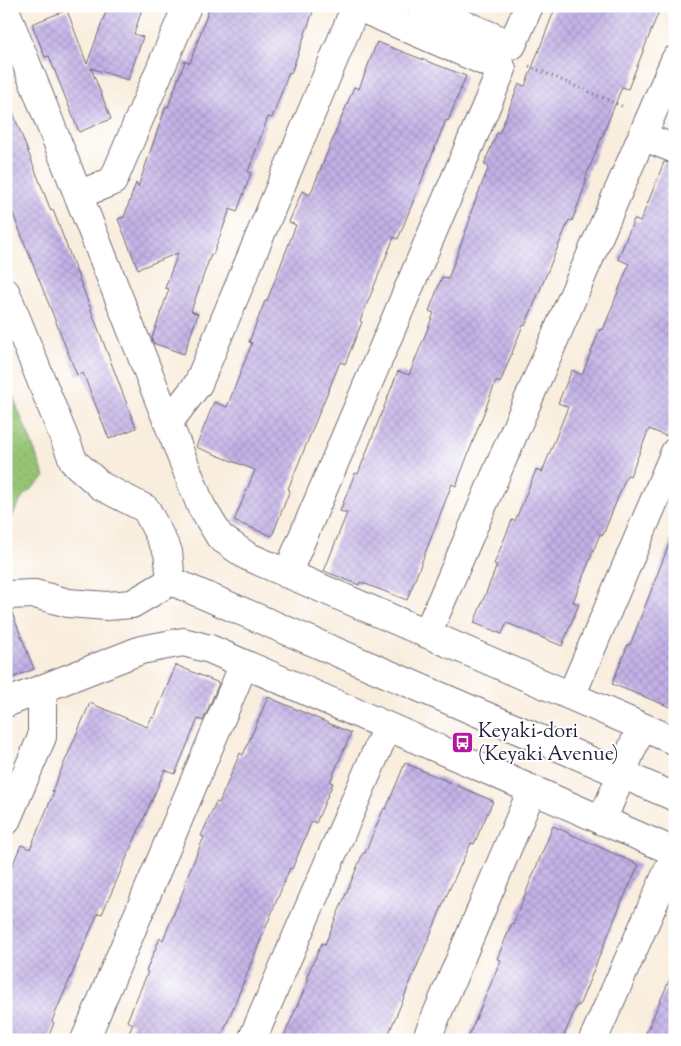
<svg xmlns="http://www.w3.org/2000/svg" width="681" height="1046" viewBox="0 0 681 1046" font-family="'Sorts Mill Goudy',serif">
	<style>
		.grass { fill: url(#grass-dots); stroke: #5c7357 }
		.building { fill: url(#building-cross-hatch) }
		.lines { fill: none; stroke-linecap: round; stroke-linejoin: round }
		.minor-casing { stroke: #6d6974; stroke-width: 30 }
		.path { stroke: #6d6974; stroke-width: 3; stroke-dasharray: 1 4; stroke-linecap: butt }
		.minor { stroke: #fff; stroke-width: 28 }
		.labels { text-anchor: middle; stroke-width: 4; stroke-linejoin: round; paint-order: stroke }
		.poi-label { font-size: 20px; fill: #22223b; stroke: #fff; text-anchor: start }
	</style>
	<defs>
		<pattern id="grass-dots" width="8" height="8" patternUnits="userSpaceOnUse" patternTransform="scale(1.25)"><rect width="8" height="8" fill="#95c473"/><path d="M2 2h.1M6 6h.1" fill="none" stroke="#80a864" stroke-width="1.8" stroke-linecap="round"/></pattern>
		<pattern id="building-cross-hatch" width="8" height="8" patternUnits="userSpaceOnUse" patternTransform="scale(1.25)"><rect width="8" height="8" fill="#c2b1e6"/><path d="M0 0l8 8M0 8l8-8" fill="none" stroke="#a698c6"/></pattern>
	</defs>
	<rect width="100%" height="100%" fill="#fff"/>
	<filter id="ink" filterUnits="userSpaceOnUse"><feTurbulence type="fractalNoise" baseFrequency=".02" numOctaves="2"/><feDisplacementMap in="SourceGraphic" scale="10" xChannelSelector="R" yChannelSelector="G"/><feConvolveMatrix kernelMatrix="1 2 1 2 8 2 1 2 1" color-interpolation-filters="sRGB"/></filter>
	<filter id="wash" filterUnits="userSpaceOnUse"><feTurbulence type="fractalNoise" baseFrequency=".0096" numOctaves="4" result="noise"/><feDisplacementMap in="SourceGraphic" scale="20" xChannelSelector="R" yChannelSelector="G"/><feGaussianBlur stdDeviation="1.12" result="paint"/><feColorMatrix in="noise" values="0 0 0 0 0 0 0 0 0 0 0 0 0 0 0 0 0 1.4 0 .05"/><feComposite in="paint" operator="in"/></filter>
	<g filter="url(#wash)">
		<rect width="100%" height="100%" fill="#f9eddd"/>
		<path class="grass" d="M6,379l39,98 -22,19 -17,32z"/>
		<g id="blocks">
			<path class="building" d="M108,6h35l-9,28 9,3 -15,43 -37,-12 20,51 -32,13 -30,-76 -4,1 -13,-33 35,-14 20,54z
				M210,6h105l-24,67 -2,-1 -17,46 -4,-1 -20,55 3,1 -14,39 -7,-3 -17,46 -2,-1 -20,57 7,3 -14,40 -31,-11 -1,-5 17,-49 -4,-1 13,-35 -40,16 -20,-50 6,-2 12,-34 2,4 28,-81 2,1 17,-46 5,2z
				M556,6h105l-33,83 -6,-2 -37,92 2,1 -15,41 -3,-1 -44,106 -2,-1 -23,58 -4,-2 -40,105 -4,-2 -45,116 -47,-18 -1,3 -35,-14 23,-58 -7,-2 15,-38 3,1 40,-103 11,4 25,-62 -5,-2 13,-34 6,2 23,-62h-2l20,-51 -5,-2 13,-31 2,1 20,-50 6,2z
				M377,42l89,34 -18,45 -2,-1 -48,119 -4,-2 -34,84 2,1 -17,42 -5,-2 -52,127 2,1 -18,46 -38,-15 21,-51 -59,-23 18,-45 13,5 25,-64 -3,-1 16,-41h2l29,-76 -7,-3 13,-31 8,4 44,-108 5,2z
				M6,100h2l43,111 2,-1 83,218 -27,11 -26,-66 -6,2 -66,-166 -5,2z
				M664,162l11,2v250l-9,22 -17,-7 -19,47 -3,-1 -24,60 -3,-1 -27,68 6,2 -17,42 -55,-23 -5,11 -28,-11 23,-58 -3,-1 18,-44 3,1 21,-51 6,2 26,-65 -10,-4 14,-33 10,5 18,-46 3,1 26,-66 -11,-5 16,-40 6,3z
				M673,534l2,1v174l-63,-25 16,-40 2,1z
				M11,610l23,59 -28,11v-69z
				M176,665l43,18 -16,38 -5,-2 -23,55 -10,-4 -63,144 -4,-1 -46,108 2,2 -7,17h-41v-160l15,-35 9,4 24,-57 -2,-1 38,-88 57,24 5,-10 2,1z
				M268,697l83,36 -21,49 3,1 -17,40 -4,-2 -20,48 -2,-1 -70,172h-94l7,-16 -6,-3 21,-49 -2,-1 14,-33 3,2 23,-56h-2l20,-47 -3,-1 15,-34 3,1 21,-50 3,2z
				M405,763l88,38 -19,43 -3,-1 -22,47 -63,150h-104l27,-61 -3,-1 16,-35 3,1 38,-91h2l19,-45 2,1z
				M553,826l86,39 -17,36 -43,105 -2,-1 -15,35h-95l34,-80 -4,-1 15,-36 1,1z
				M675,967v73h-32z"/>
		</g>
	</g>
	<g filter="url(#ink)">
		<use href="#blocks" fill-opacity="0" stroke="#6d6974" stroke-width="1"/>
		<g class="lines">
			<defs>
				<path id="minor" d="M421,6l91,39 17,-39
					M6,12l195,494 19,31 27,19 428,185
					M642,136l33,13
					M78,195l35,-14 74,-175
					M6,293l68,169 27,24 45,23 22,43 3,29 504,216
					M168,423l30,-39 158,-378 146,63 -215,505
					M6,595l29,-1 33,9 39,3 25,-2 39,-23
					M427,634l248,-574
					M571,696l104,-244
					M6,703l135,-53 42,-8 27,7 465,203
					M6,821l36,-84v-48
					M602,821l39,-94
					M85,1040l159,-376
					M252,1040l135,-313
					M426,1040l106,-250
					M593,1040l82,-185"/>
			</defs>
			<use href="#minor" class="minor-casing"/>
			<path class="path" d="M529,66l95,41"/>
			<use href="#minor" class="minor"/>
		</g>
	</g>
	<defs>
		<symbol id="bus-square" viewBox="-11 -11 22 22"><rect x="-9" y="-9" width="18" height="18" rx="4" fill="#b5179e" stroke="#fff"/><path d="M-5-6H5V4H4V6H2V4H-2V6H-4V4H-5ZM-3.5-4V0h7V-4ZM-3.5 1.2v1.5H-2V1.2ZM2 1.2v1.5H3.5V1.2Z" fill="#fff"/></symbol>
	</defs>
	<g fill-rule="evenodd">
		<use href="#bus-square" x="450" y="730" width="25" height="25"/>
	</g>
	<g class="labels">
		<g class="poi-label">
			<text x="478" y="737">Keyaki-dori<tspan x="478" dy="23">(Keyaki Avenue)</tspan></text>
		</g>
	</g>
	<rect width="681" height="1046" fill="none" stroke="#fff" stroke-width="25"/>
</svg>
